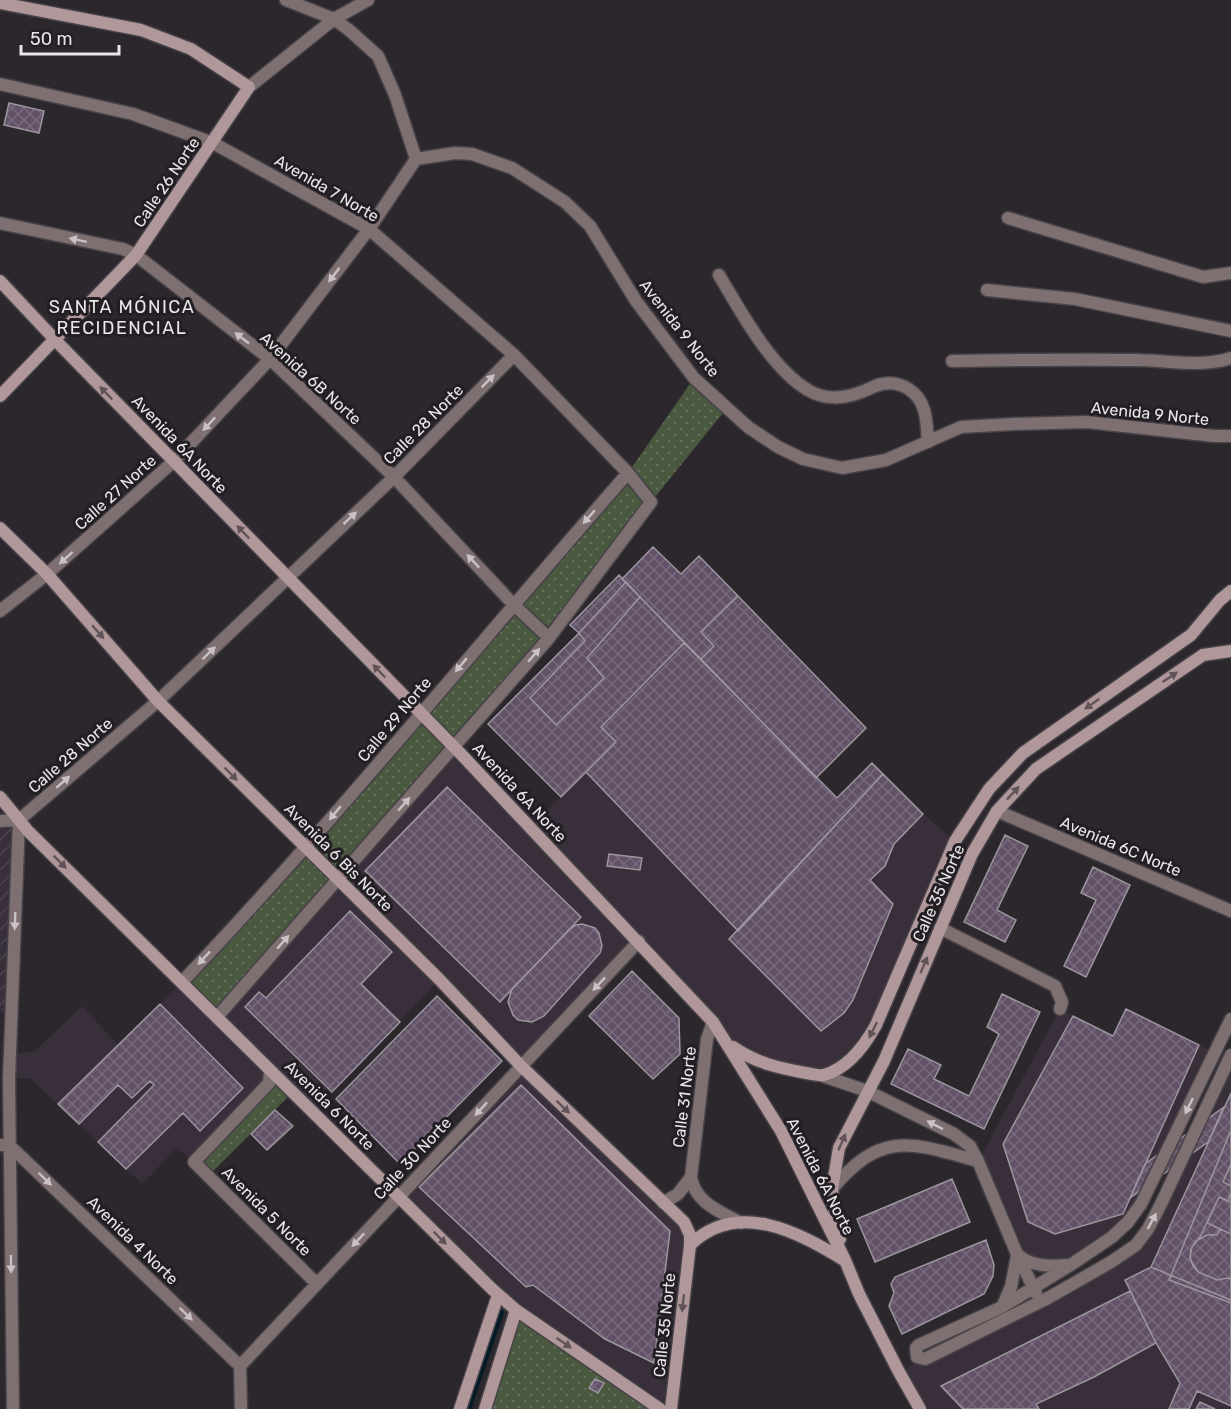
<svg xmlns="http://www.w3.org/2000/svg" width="1231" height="1409" viewBox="0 0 1231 1409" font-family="Rubik,sans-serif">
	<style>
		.built { fill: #382f3a }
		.industrial { fill: url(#industrial-furrows) }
		.park { fill: url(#park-dots) }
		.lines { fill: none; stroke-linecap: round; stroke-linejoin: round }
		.stream { stroke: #011b29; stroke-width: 4 }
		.building { fill: url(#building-cross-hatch); stroke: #9b959d; stroke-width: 1.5 }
		.street-casing { stroke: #464247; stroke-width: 15 }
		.secondary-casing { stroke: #464247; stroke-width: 15 }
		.street { stroke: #7e6f71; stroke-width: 12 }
		.secondary { stroke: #af979a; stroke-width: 12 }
		.oneway { fill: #c9c2c6 }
		.oneway2 { fill: #615459 }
		.labels { text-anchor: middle; stroke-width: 6; stroke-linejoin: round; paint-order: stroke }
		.street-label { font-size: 16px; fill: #e9e6ea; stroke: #221e23 }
		.neighbourhood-label { font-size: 18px; letter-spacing: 1.5px; fill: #e9e6ea; stroke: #221e23 }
	</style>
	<defs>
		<pattern id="industrial-furrows" width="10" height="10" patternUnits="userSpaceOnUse" patternTransform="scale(1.5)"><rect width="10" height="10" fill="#382f3a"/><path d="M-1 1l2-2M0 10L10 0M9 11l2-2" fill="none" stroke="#4b434d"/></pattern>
		<pattern id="park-dots" width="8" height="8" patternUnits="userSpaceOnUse" patternTransform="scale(1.5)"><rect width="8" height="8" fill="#4a583f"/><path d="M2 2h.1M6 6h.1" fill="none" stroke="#64705b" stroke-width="1.8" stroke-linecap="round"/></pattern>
		<pattern id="building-cross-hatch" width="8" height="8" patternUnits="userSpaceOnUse" patternTransform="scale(1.5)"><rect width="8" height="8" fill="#625167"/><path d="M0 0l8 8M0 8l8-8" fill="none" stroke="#786a7d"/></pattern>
	</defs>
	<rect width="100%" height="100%" fill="#2c272d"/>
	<path class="built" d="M684,643l153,155 35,-35 51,51 32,27 -87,198 -45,37 -54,-10 -40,-21 -90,-103 -117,124 165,162 -16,181h-11l-144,-99 -117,-113 122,-131 -82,-86 -126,132 -29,-28 -90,78 -17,-14 -35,36 -112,-106 -21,1 2,-26 23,-1 48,-46 37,40 63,-64 272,-235 77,79 85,-84 -15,-15z
		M1060,1009l53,27 13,-27 89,44 -74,151 -69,60 -48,-4 -46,-98z
		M1231,1055v354h-311l-21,-37 237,-127z"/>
	<path class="industrial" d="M19,820l-7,192h-12v-191z"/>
	<path class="park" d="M694,378l33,30 -76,94 -102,136 -332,379 -35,-35 446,-509z
		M269,1083l15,1 9,8 -85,84 -14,-14z
		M516,1310l144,99h-175z"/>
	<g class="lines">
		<path class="stream" d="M469,1409l33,-97"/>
	</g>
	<path class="building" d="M9,103l35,8 -5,22 -35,-8z
		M653,547l28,27 18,-18 39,40 -37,36 13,14 -13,13 -79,-80z
		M619,575l65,68 -83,84 15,15 -55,55 -73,-73 91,-91 -9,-8z
		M626,582l14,15 -53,61 17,20 -48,47 -26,-27 55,-57 -6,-8z
		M738,596l128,132 -50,50 -115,-119 13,-13 -13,-14z
		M684,643l153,155 35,-35 11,11 -145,157 -152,-159 30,-30 -15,-15z
		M883,774l40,40 -29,30 -9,22 -15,14 23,24 -40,96 -9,13 -23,18 -92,-92z
		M447,787l134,130 -81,85 -135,-131z
		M1005,835l23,11 -31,64 19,10 -11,22 -41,-20z
		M609,854l33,4 -2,12 -33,-4z
		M1093,867l37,18 -44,92 -22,-11 32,-66 -15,-7z
		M350,911l42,41 -31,32 39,38 -68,70 -87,-85 14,-15 7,6z
		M582,924l13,4 4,5 3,13 -2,7 -56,63 -12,6 -14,-2 -5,-5 -5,-13 4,-13 59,-61 5,-3z
		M632,971l47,47 1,36 -27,25 -64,-63z
		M1002,994l38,18 -56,117 -93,-45 17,-35 33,16 -7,14 35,17 30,-62 -12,-7z
		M437,996l65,65 -102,103 -64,-65z
		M160,1004l83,84 -43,43 -17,-18 -57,56 -28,-27 56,-57 -4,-4 -18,17 -14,-13 -39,39 -21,-20z
		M1126,1009l73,36 -76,169 -68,20 -27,-12 -25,-78 70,-128 40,20z
		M521,1085l149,146 -16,132 -49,-24 -72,-54 -7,2 -107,-100z
		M1231,1093v71l-8,18 8,4v7l-3,8 -9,-4 -19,40 -8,10 -2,10 3,9 5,6 19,8 11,-2 3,1v21l-80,-33z
		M1224,1107l-16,35 -78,56 15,-34z
		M275,1110l18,16 -26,24 -16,-16z
		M1231,1130v173l-62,-23z
		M1231,1164v22l-8,-4z
		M952,1179l18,43 -95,40 -18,-43z
		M1219,1197l12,5v32l-24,-11z
		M1220,1229l11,5v45l-3,-1 -11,2 -19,-8 -8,-13 1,-10 5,-8 11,-6h10z
		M986,1240l8,25 -1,11 -9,18 -82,40 -13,-28 5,-13 -3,-9 4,-7z
		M1151,1267l80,33v106l-34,-15 -8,18h-20l11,-26 -24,-40 -31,-63z
		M1130,1291l26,52 -62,34 -58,27 3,5h-76l-22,-23z
		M595,1379l9,4 -6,10 -9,-5z
		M1200,1402l15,7h-19z"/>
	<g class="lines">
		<defs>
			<path id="street" d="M286,0l48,19 15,11 29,26 17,39 21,64
				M0,84l133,30 80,29 156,86 145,126 114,118 23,29 -102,136 -332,379
				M249,87l85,-68 34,-19
				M416,159l39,-6 17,1 40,14 53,34 25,24 46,75 58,77 54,49 30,20 25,12 39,9 44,-8 75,-33 52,-3 74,-2 127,14h17
				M1008,218l195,59 28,-4
				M0,223l123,26 13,6 134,104 124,118 119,127 36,34
				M719,275c22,37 52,93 89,115 16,10 36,9 53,2 7,-2 14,-7 21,-8 19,-4 37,8 42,26 3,9 3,21 4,32
				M987,290l88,9 156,32
				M952,361c61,-1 122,-2 183,-1 31,0 67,8 96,-2
				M0,611l47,-37 127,-113 96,-102 99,-130 47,-70
				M997,811l234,100
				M0,821l19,-1
				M940,928l115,58 7,16 -2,7
				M182,982c155,-163 297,-339 446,-509
				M1231,1019l-90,185 -13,18 -16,15 -40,27 -70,43 -83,38 -3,3 1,9 8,2 123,-61 63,-36 25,-17 12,-16 13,-25 70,-149
				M713,1022l-6,17 -16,138c4,26 30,35 50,46
				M270,1070l-1,13 -75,79 123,122
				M823,1076l44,15 87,43 16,12 8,15 39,93 19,39
				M0,1145h9l231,221
				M832,1189c50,-60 80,-46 146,-28
				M663,1203l15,-9 13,-17
				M1018,1255c13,11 32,12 49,10
				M1003,1305l8,-18 6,-31
				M13,1409l-4,-330 10,-259 139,-119 236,-224 120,-122
				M241,1409l-1,-43 399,-425"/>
			<path id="secondary" d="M0,3l141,27 50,19 58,38 -113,168 -136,141
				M0,281l61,65 399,407 253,269 68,109 64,129 14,34 40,78 21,37
				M0,528l47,46 111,127 281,278 82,87 163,156 6,13v10l-19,164
				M0,797l28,34 464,458 24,21 144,99
				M733,1047c23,16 46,21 73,26 6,1 13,3 18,2 25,-7 41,-30 52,-50l79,-184 34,-52 34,-36 168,-118 29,-35 11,-9
				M840,1239l-5,-23 -3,-27 7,-41 45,-87 88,-207 25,-43 39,-42 167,-114 28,-4
				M690,1245c47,-46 108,-13 154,15
				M460,1409l38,-114
				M485,1409l31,-99"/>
		</defs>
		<use href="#street" class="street-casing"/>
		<use href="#secondary" class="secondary-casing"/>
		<use href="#street" class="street"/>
		<use href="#secondary" class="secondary"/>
	</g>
	<defs><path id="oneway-solid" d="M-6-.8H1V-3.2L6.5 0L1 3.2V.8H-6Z" transform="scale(1.5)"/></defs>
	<g class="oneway">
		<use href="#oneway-solid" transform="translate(78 240) rotate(-168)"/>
		<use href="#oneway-solid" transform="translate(334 275) rotate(127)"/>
		<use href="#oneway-solid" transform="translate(242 338) rotate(-142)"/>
		<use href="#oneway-solid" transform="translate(488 381) rotate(-45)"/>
		<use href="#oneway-solid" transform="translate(209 424) rotate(133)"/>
		<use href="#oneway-solid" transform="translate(589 517) rotate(131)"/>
		<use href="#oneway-solid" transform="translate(350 518) rotate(-43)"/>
		<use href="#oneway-solid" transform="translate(66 558) rotate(138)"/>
		<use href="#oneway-solid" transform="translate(473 561) rotate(-133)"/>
		<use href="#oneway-solid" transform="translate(209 653) rotate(-44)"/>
		<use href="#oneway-solid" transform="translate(534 655) rotate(-49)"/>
		<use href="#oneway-solid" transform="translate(461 665) rotate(130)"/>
		<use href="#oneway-solid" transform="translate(63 782) rotate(-41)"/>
		<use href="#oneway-solid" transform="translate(404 804) rotate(-49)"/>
		<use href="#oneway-solid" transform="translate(335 813) rotate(130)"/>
		<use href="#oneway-solid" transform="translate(15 921) rotate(92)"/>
		<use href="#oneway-solid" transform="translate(283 942) rotate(-49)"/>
		<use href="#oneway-solid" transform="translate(204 958) rotate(133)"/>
		<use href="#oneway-solid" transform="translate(599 984) rotate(133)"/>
		<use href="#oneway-solid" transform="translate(1189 1106) rotate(116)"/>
		<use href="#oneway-solid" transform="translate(481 1109) rotate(133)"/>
		<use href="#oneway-solid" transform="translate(935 1125) rotate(-153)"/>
		<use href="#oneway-solid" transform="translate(45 1179) rotate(44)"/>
		<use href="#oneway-solid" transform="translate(1152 1221) rotate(-62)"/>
		<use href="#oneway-solid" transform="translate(358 1240) rotate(133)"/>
		<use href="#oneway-solid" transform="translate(11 1264) rotate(89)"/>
		<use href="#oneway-solid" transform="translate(186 1314) rotate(44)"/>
	</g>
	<g class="oneway2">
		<use href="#oneway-solid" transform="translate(106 393) rotate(-134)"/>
		<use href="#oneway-solid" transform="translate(243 532) rotate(-134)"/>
		<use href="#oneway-solid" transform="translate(98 632) rotate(49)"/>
		<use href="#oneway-solid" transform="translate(379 671) rotate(-134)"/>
		<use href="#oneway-solid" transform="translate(1170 677) rotate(-34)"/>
		<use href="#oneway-solid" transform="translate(1092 704) rotate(145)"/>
		<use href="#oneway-solid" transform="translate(231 774) rotate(45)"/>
		<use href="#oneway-solid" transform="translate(1013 793) rotate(-47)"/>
		<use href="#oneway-solid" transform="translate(60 862) rotate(45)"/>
		<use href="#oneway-solid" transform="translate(924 965) rotate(-67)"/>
		<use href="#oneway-solid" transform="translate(873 1030) rotate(117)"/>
		<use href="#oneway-solid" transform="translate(563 1107) rotate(44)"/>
		<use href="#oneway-solid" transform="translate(842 1142) rotate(-66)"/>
		<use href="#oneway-solid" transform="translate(440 1238) rotate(45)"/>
		<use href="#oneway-solid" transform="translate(683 1303) rotate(96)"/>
		<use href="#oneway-solid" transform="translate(564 1343) rotate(34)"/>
	</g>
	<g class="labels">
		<g class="street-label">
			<text transform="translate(166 182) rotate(-56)" y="6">Calle 26 Norte</text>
			<text transform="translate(327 188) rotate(30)" y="6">Avenida 7 Norte</text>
			<text transform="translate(680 328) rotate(52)" y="6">Avenida 9 Norte</text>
			<text transform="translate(311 378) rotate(42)" y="6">Avenida 6B Norte</text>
			<text transform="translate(1150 413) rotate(6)" y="6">Avenida 9 Norte</text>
			<text transform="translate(423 424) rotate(-45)" y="6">Calle 28 Norte</text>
			<text transform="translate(180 444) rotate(46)" y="6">Avenida 6A Norte</text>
			<text transform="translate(115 492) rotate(-42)" y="6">Calle 27 Norte</text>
			<text transform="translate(394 719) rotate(-50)" y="6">Calle 29 Norte</text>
			<text transform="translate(70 755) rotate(-41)" y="6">Calle 28 Norte</text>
			<text transform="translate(520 792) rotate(47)" y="6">Avenida 6A Norte</text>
			<text transform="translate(1121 846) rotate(23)" y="6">Avenida 6C Norte</text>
			<text transform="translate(339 857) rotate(45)" y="6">Avenida 6 Bis Norte</text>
			<text transform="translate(938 893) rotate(-66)" y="6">Calle 35 Norte</text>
			<text transform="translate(684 1097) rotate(-83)" y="6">Calle 31 Norte</text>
			<text transform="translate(330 1105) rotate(45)" y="6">Avenida 6 Norte</text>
			<text transform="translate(412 1158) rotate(-47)" y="6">Calle 30 Norte</text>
			<text transform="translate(821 1176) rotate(63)" y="6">Avenida 6A Norte</text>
			<text transform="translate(267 1211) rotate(45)" y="6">Avenida 5 Norte</text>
			<text transform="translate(133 1240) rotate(44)" y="6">Avenida 4 Norte</text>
			<text transform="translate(664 1325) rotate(-84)" y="6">Calle 35 Norte</text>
		</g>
		<g class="neighbourhood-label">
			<text x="122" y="313">SANTA MÓNICA<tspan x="122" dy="21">RECIDENCIAL</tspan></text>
		</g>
	</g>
	<path d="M21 45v9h98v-9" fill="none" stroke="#e9e6ea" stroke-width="3"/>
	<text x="30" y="45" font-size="18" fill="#e9e6ea" stroke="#221e23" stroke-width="4.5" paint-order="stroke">50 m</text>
</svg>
